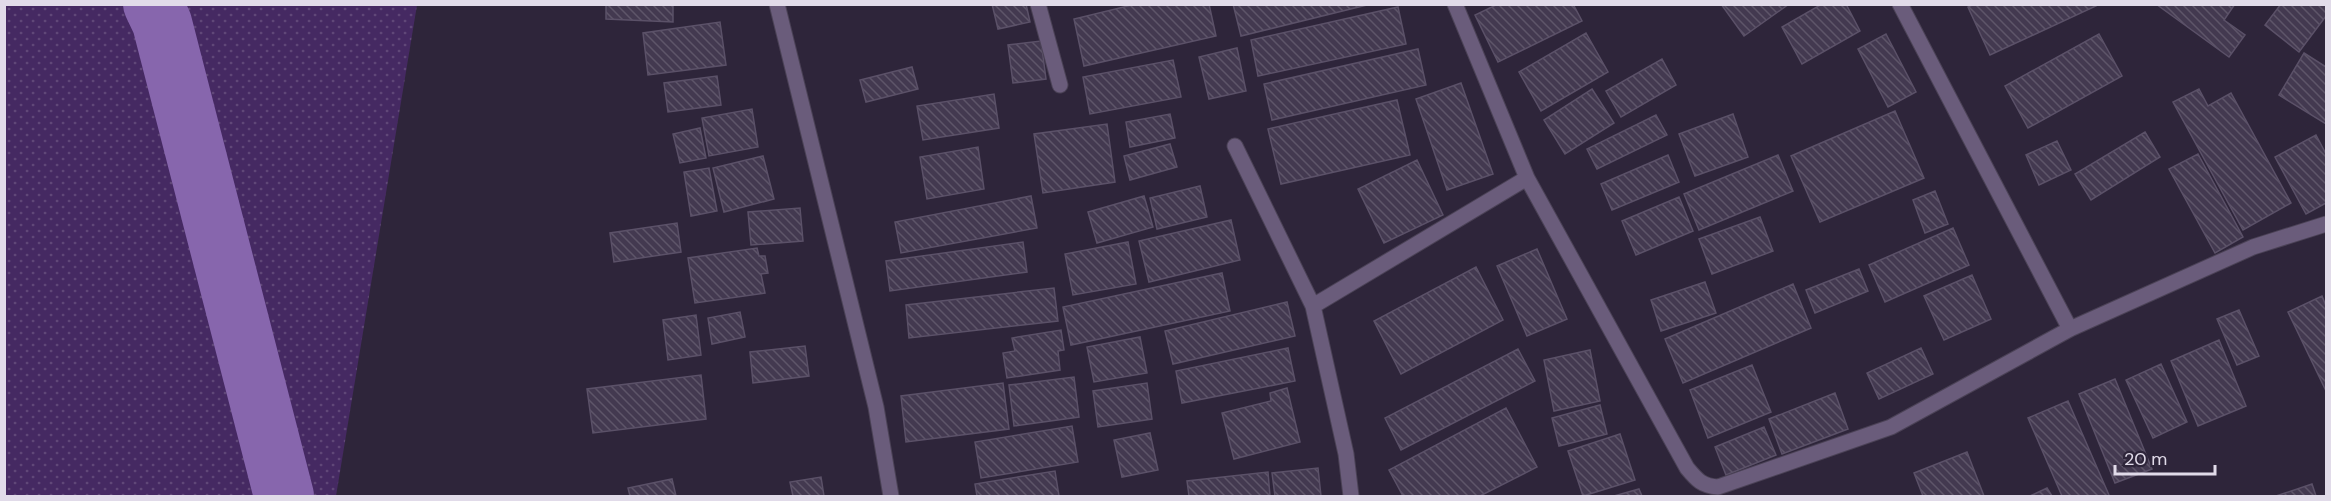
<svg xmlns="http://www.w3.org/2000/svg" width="2331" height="501" viewBox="0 0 2331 501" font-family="'DM Sans',sans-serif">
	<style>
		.grass { fill: url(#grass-dots) }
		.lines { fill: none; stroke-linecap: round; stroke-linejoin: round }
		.river { stroke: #8766ad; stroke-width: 60 }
		.building { fill: url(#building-back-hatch); stroke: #5b5168; stroke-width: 1.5 }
		.minor-casing { stroke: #4b4256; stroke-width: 17 }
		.minor { stroke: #6a5c7b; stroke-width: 15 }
	</style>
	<defs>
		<pattern id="grass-dots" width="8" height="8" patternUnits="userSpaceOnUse" patternTransform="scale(1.5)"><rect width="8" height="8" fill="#452962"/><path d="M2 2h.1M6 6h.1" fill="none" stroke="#604778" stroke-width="1.8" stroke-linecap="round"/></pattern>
		<pattern id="building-back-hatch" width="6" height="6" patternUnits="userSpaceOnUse" patternTransform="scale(1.5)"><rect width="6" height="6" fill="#433950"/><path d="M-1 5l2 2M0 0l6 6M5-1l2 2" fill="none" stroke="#5e5569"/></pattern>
	</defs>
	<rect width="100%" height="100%" fill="#2e253a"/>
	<path class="grass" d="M4,5h413l-81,491h-331z"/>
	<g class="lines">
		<path class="river" d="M153,4l9,19 122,473"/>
	</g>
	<path class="building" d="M606,4h67v18l-67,-3z
		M992,4h34l4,18 -32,7z
		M1136,4h73l7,32 -132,30 -10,-47z
		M1233,4h138l-130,32z
		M1498,4h75l9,17 -84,41 -23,-47z
		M1721,4h68l-45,32z
		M1822,4h24l14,27 -58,33 -20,-37z
		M1974,4h121l1,2 -106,49 -22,-48z
		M2156,4h79l-11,16 21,15 -16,22z
		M2281,4h45v12l-27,36 -34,-27z
		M1398,7l8,37 -148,32 -7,-36z
		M720,22l6,43 -78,10 -5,-42z
		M1586,33l22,39 -67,39 -22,-39z
		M1886,34l30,58 -28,15 -30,-58z
		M2099,34l23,42 -94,52 -23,-42z
		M1041,41l5,38 -33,4 -5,-38z
		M1237,48l9,43 -37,8 -10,-42z
		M1418,49l8,36 -154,35 -8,-36z
		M2304,53l22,14v57l-47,-29z
		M1662,59l14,26 -55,32 -15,-26z
		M1173,60l8,37 -91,17 -7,-37z
		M912,67l6,22 -52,13 -6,-22z
		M717,76l4,29 -53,7 -4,-29z
		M1461,83l32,91 -46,16 -31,-91z
		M1592,89l22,34 -49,31 -21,-34z
		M2199,89l9,17 23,-13 60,110 -48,27 -70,-128z
		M994,94l5,34 -76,12 -6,-34z
		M1397,100l13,55 -129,29 -13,-55z
		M752,109l6,38 -49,9 -7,-38z
		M1895,111l29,67 -104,44 -29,-66z
		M1170,114l5,24 -45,9 -4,-25z
		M1733,114l15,43 -53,19 -16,-42z
		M1656,115l11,20 -70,34 -10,-20z
		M1107,124l8,58 -72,11 -9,-59z
		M700,128l6,30 -26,5 -7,-29z
		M2145,132l15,25 -69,43 -16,-26z
		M2316,135l10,19v49l-20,11 -31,-57z
		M2057,141l14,29 -32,15 -13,-30z
		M1170,144l7,23 -47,13 -6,-24z
		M978,147l6,42 -57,10 -7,-42z
		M2198,154l45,83 -28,16 -46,-84z
		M1668,155l11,27 -67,28 -11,-26z
		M1778,155l15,36 -94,39 -15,-36z
		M763,156l11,43 -50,13 -11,-44z
		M1417,160l26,55 -59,28 -26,-54z
		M709,168l8,43 -26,5 -7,-44z
		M1200,186l7,31 -50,12 -7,-31z
		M1935,191l13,33 -23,9 -12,-33z
		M1031,196l6,32 -136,25 -6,-31z
		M1144,196l9,31 -56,16 -9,-31z
		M1679,197l14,34 -57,24 -14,-34z
		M800,208l3,33 -52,4 -3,-33z
		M1760,217l13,34 -61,23 -13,-35z
		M1231,220l9,40 -91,22 -10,-41z
		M677,223l4,29 -67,10 -4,-29z
		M1953,228l16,37 -84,37 -16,-37z
		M1023,242l4,30 -137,19 -4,-30z
		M1128,242l8,42 -63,11 -8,-41z
		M757,248l2,8h6l3,17 -7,1 4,19 -70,10 -7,-45z
		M1537,249l30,70 -40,17 -30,-70z
		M1476,267l27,53 -102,54 -27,-53z
		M1859,269l9,22 -53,22 -9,-23z
		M1222,273l8,38 -159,34 -8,-38z
		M1972,275l19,44 -47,21 -20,-44z
		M1705,282l11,31 -55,18 -10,-31z
		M1793,284l18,44 -128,55 -18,-44z
		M1054,288l4,33 -149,17 -3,-33z
		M2322,296l4,10v85l-38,-79z
		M1287,302l8,34 -122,28 -8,-33z
		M2239,310l20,46 -22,9 -20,-46z
		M740,312l5,25 -33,7 -4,-26z
		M696,315l5,40 -33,5 -5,-40z
		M1061,330l3,20 -6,1 2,19 -53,8 -4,-25 12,-2 -3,-13z
		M1140,337l7,36 -53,9 -7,-35z
		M2219,340l27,66 -48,20 -27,-65z
		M805,346l4,30 -56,7 -3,-31z
		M1288,348l7,33 -113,22 -6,-32z
		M1921,348l12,26 -54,25 -12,-26z
		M1518,349l17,32 -134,69 -16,-32z
		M1590,350l10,51 -46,10 -10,-51z
		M2161,364l26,58 -34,16 -27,-58z
		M1752,365l19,47 -63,26 -18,-48z
		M701,375l5,44 -113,14 -6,-44z
		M1074,377l5,40 -65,9 -5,-41z
		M2115,379l37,90 -37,14 -36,-89z
		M1003,383l6,46 -103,13 -5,-46z
		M1147,383l5,36 -54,8 -5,-36z
		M1287,388l13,54 -66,17 -12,-46 49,-12 -1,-8z
		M1835,393l13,36 -66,25 -13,-35z
		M2068,401l41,94 -3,1h-44l-34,-78z
		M1600,405l7,29 -48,12 -7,-28z
		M1506,408l31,59 -57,29h-77l-14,-26z
		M1072,426l6,36 -97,16 -6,-36z
		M1764,427l12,28 -50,20 -11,-28z
		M1150,433l8,37 -36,7 -8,-37z
		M1620,434l15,46 -52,16 -15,-45z
		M1967,452l17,44h-61l-9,-23z
		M1318,468l3,28h-46l-3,-23z
		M1055,471l4,25h-82l-2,-12z
		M1268,472l2,24h-81l-2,-15z
		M821,477l3,19h-31l-3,-14z
		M672,479l4,17h-46l-2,-8z
		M2312,484l4,12h-40z
		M2047,488l5,8h-22z
		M1639,489l3,7h-28z"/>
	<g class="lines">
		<defs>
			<path id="minor" d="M777,4l99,403 15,89
				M1038,4l22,81
				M1455,4l72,174 160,290c10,12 15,18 31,19l173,-60 179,-98 183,-82 73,-23
				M1900,4l170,325
				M1235,146l78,160 33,148 5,42
				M1313,306l214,-128"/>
		</defs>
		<use href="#minor" class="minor-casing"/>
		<use href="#minor" class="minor"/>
	</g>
	<rect width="2331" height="501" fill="none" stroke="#e1dbe9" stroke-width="12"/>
	<path d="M2115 465v9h100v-9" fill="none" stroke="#e1dbe9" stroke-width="3"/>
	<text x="2124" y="465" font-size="18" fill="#e1dbe9" stroke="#2e253a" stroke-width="4.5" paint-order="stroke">20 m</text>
</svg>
